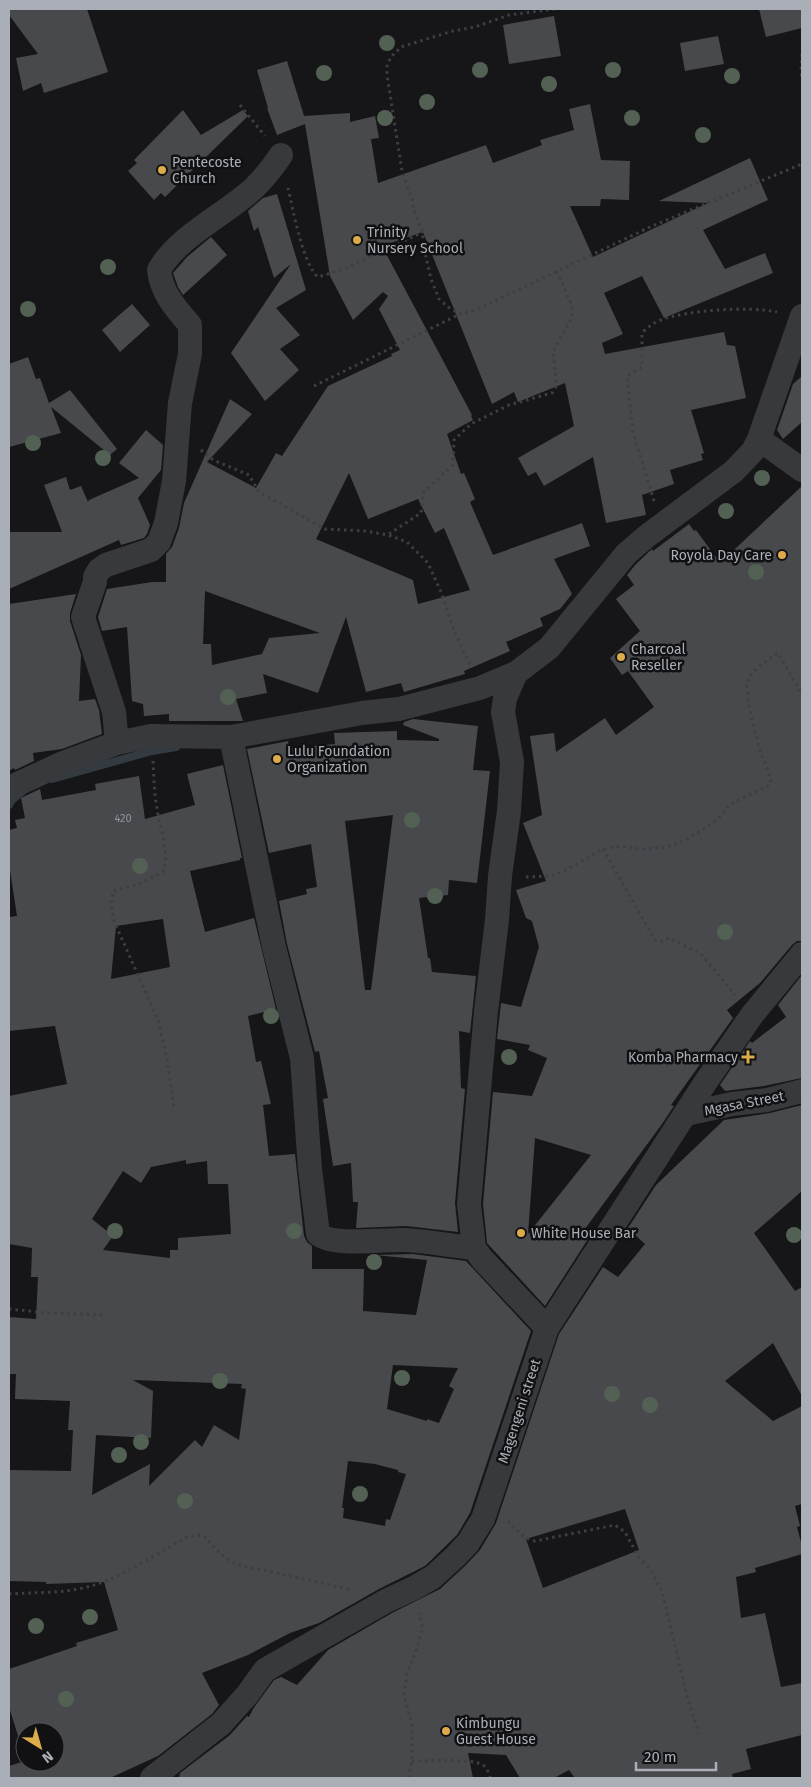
<svg xmlns="http://www.w3.org/2000/svg" width="811" height="1787" viewBox="0 0 811 1787" font-family="'Fira Sans',sans-serif">
	<style>
		.lines { fill: none; stroke-linecap: round; stroke-linejoin: round }
		.stream { stroke: #333b41; stroke-width: 8 }
		.building { fill: #48494d; fill-rule: evenodd }
		.path { stroke: #3e3f43; stroke-width: 3; stroke-dasharray: 2.5 4; stroke-linecap: butt }
		.street { stroke: #38393c; stroke-width: 24 }
		.tree { fill: #526154 }
		.poi-dot { fill: #dcab4a; stroke: #111113; stroke-width: 2 }
		.labels { text-anchor: middle; stroke-width: 5; stroke-linejoin: round; paint-order: stroke }
		.number-label { font-size: 11px; fill: #92959c }
		.poi-label { font-size: 14px; fill: #aaaeb6; stroke: #111113; text-anchor: start }
		.street-label { font-size: 14px; fill: #aaaeb6; stroke: #111113 }
	</style>
	<rect width="100%" height="100%" fill="#161618"/>
	<g class="lines">
		<path class="stream" d="M52,779l100,-28 24,-4
			M9,805l3,-5 10,-8"/>
	</g>
	<path class="building" d="M9,9h78l21,63 -64,21 -3,-10 -18,8 -7,-33 22,-4 -29,-39z
		M759,9h43v19l-36,9z
		M554,16l7,40 -52,8 -6,-39z
		M718,36l6,28 -39,7 -5,-28z
		M287,61l18,58 -1,-3 46,-3v9l25,-6 4,22 -8,1 7,44 108,-38 7,18 49,-18 -2,-5 34,-10 -5,-21 21,-5 11,56 29,1 -1,39 -28,-1 -1,7h-30l23,51 115,-54 -49,-2 91,-43 18,42 -65,30 22,39 40,-16 8,20 -109,45 -22,-42 -38,17 19,41 -21,9 3,11 119,-22 3,13 8,1 11,52 -55,12 13,43 -3,1 2,6 -33,10 4,14 -32,11 4,20 -40,8 -13,-66 -49,29 -8,-14 -8,4 -10,-18 56,-32 -9,-43 -47,19 -4,-10 -22,12 -69,-172 -41,14 90,169 -1,1 2,4 -26,14 14,40 3,-1 11,26 -5,3 23,53 89,-32 8,23 -36,13 18,35 -12,15 -20,9 3,8 -37,16 4,9 -46,20 1,3 -61,18 -3,-9 -35,9 -20,-75 -28,76 -55,-19 4,19 -31,6 7,22h-74v-7l-25,2 -1,-12 -11,-3 -5,-74 -25,4 -4,-14 9,-28 45,-7h14v-28l6,-7 7,-19 5,-25 46,-104 22,15 -45,48 49,26 20,-35 6,3 46,-70 64,-30 -1,-2 9,-4 -21,-41 9,-13 -5,-4 -30,28 -23,-44 -25,-152 -28,11 -10,-27h1l-11,-38zM349,473l19,46 50,-20 17,34 9,-5 26,62 -52,14 -5,-24 -97,-41zM205,591l19,7 96,35 -51,5 -7,16 -50,11 -1,-21h-8z
		M183,110l18,25 42,-25 5,6 -83,81 -4,-4 -7,7 -26,-29 9,-8 -3,-3z
		M277,194l29,96 -30,18 24,27 -20,14 19,21 -34,31 -34,-48 60,-89 -17,14 -16,-51 -4,4 -6,-20 15,-13z
		M211,237l16,18 -44,40 -5,-8 -5,-14 14,-16z
		M132,304l18,21 -30,27 -18,-22z
		M28,357l8,22 4,-1 9,25 21,-13 47,59 -7,6 -59,-48 10,26 -52,14v-83z
		M802,376v46l-19,17 -6,-9 16,-46z
		M146,430l17,15 -2,25 -23,28 12,27 -3,9 -3,4 -23,7 -2,-5 -110,49v-57h53l-18,-47 22,-8 4,13 11,-4 7,16 1,-2 50,-22 -20,-15z
		M802,486v455h-5l-5,4 -32,38 -33,27 6,8 -62,87 3,1 -12,18 -80,109 6,6 -43,67 -58,-63 -4,-39 10,-112 39,4 15,-38 -19,-8 2,-5 -33,-6 4,-36 20,4 18,-60 -7,-26 -6,-3 -10,-28 30,-9 -23,-58 19,-8 -12,-79 24,-3 2,19 49,-34 11,17 38,-28 -26,-36 -6,4 -12,-17 30,-27 -24,-32 18,-14 -7,-10 9,-11 16,-15 1,2 36,-27 5,7 2,-1 24,33zM535,1138l56,17 -63,79z
		M76,594l-6,19v8l11,34 -2,46 16,-2 4,11 3,24 -40,15 -29,4 1,8 -19,9 -1,-2 -5,3v-167z
		M413,719l65,7 -5,44 17,1 -13,112 -28,-3 -1,15 -29,3 9,60h2l2,14 44,4 -6,57 -11,-2 2,57 4,1 -10,114 3,29 -52,-6 -50,2 2,-26h-5l-2,-39 -18,3 -10,-67 5,-1 -9,-47 -4,1 -28,-108 -8,-43 28,-7 -1,-5 11,-2 -6,-43 -42,9 -22,-104 41,-8 1,7 46,-4 -1,-11 63,-2v9l42,1v-2l-36,-14 1,-3zM393,815l-22,175h-6l-20,-169z
		M223,765l19,93h-2v2l-50,11 15,61 49,-14 22,91 -28,7 8,46 5,-1 10,43 -8,1 6,51 26,-2 9,82 3,6 5,4v23h52l-1,42 53,4 11,-55 -53,-5 39,-1 53,7 65,70 -61,182 -13,22 -32,31 -46,23 -60,34 -29,10 -42,22 -46,18 17,32 -7,9 -54,42 -48,22h-101v-12l16,-5 30,1v-30h-30v26l-16,-51v-38l68,-23 -1,-3 42,-13 -14,-48 -58,2v-2l-37,-1v-111l62,1 2,-41h-5l2,-29 -55,-2 1,-25h-7v-57l27,2 2,-42h-7l1,-29 -23,-4v-148l58,-12 -12,-58 -46,5v-114l8,-1 -8,-52v-34l8,-2 -2,-8 10,-2 -4,-20 19,-9 2,11 54,-10 -1,-6 44,-8 6,43 50,-14 -8,-31zM163,919l7,48 -59,12 5,-53zM186,1160v4l21,-3 1,23h20l3,50 -53,4v12h-8v8l-67,-8 10,-14 -21,-17 31,-48 18,12 10,-16zM393,1365l65,3 -9,18 5,3 -15,34 -12,-4v2l-40,-12zM133,1380l109,4 -1,4 5,1 -7,51 -25,-15 -12,22 -7,-7 -46,46 1,-22 -58,31 4,-60 55,3 2,-47zM348,1461l27,3 23,6v2l8,2 -16,46 -4,-1 -1,7 -42,-8 1,-10h-2z
		M802,975v103l-38,8 -39,5 -5,-6 30,-44 2,2 34,-26 -8,-12z
		M802,1105v86l-48,42 41,58 7,-4v109l-29,-53 -48,38 48,40 29,-15v98l-7,2 5,20 -3,1 5,19v8l-47,14 1,4 -20,5 5,41 24,-5 16,74 21,-4v52l-56,14 5,20 -19,5 1,4h-158l-6,-8 -15,8h-34l-14,-23 -38,-2 5,25h-294l1,-5 50,-38 17,-19 2,1 4,-8 21,-29 7,-3 16,8 31,-35 64,-37 48,-24 26,-24 14,-15 16,-27 63,-189 44,-67 15,10 27,-33 -17,-16 28,-43 68,-65 46,-7zM625,1509l14,41 -96,38 -17,-49z"/>
	<g class="lines">
		<path class="path" d="M555,9l-46,6 -34,12 -22,4 -52,16 -10,10 -4,9v9l15,96 10,28 2,12 9,21v12l8,35 8,20 9,8 12,7 16,-4 174,-83 152,-63
			M802,54l-1,18 1,8
			M240,105l25,31
			M288,188c5,21 15,77 30,89l26,-8 79,-37
			M314,386l146,-72
			M201,450l12,10 36,15 10,17 66,37 41,2 22,4 19,7 21,21 13,29 14,41 15,32
			M654,501l-21,-69 -6,-56 15,-9v-34c6,-6 11,-10 19,-13 25,-10 89,-14 116,-8
			M389,534l32,-21 2,-20 30,-28 1,-25 17,-16 38,-19 43,-12 5,-8 -4,-33 19,-35v-11l-15,-35
			M153,761c1,16 1,32 4,48 3,20 13,43 6,63l-24,12 -26,7 -2,14 3,16 44,99 9,39 7,49
			M603,849l52,91 5,2 9,-4 32,16 34,41
			M526,877l25,-1 13,-5 39,-22 18,-3 22,3 23,-2 18,-6 29,-18 8,-7 6,-9 7,-5 34,-16 3,-3c-1,-11 -7,-20 -10,-30 -4,-14 -19,-63 -12,-75 7,-11 18,-18 29,-25l24,41
			M9,1309l39,4 57,2
			M508,1521l17,17 10,3 80,-16 10,7 13,24 11,12 13,23 26,109 11,33
			M9,1594c29,-2 60,0 88,-10 30,-10 63,-32 92,-48l10,-1 5,1c19,21 26,30 55,33l94,21
			M412,1761c14,0 60,-3 71,4 4,3 6,9 7,13
			M408,1778l4,-17v-37l-8,-28 3,-22 8,-20 8,-26 -4,-15"/>
		<path class="street" d="M759,439l43,31
			M516,673l-11,25 -2,14 9,50 -3,49 -9,65 -3,44 -11,91 -17,193 5,44 8,11 65,69
			M231,737l43,210 28,111 8,111 8,65c15,13 67,5 87,6 23,1 46,6 69,8
			M117,743l-3,-31 -31,-95 12,-35v-5l4,-7 7,-5 45,-15 8,-8 7,-19 8,-42 6,-78 10,-49v-29c-14,-16 -29,-33 -31,-55 18,-33 67,-56 95,-82 10,-10 19,-21 27,-33
			M9,788l54,-25 54,-20 34,-7 80,1 131,-24 37,-4 81,-21 36,-15 33,-25 77,-94 21,-18 87,-65 19,-20 6,-12 43,-123
			M686,1114l46,-10 35,-4 35,-9
			M152,1778l69,-54 26,-29 18,-25 121,-69 28,-13 19,-11 23,-21 12,-13 15,-24 64,-191 158,-245 47,-68 50,-61"/>
	</g>
	<g class="tree">
		<circle cx="387" cy="43" r="8"/>
		<circle cx="480" cy="70" r="8"/>
		<circle cx="613" cy="70" r="8"/>
		<circle cx="324" cy="73" r="8"/>
		<circle cx="732" cy="76" r="8"/>
		<circle cx="549" cy="84" r="8"/>
		<circle cx="427" cy="102" r="8"/>
		<circle cx="385" cy="118" r="8"/>
		<circle cx="632" cy="118" r="8"/>
		<circle cx="703" cy="135" r="8"/>
		<circle cx="108" cy="267" r="8"/>
		<circle cx="28" cy="309" r="8"/>
		<circle cx="33" cy="443" r="8"/>
		<circle cx="103" cy="458" r="8"/>
		<circle cx="762" cy="478" r="8"/>
		<circle cx="726" cy="511" r="8"/>
		<circle cx="756" cy="572" r="8"/>
		<circle cx="228" cy="697" r="8"/>
		<circle cx="412" cy="820" r="8"/>
		<circle cx="140" cy="866" r="8"/>
		<circle cx="435" cy="896" r="8"/>
		<circle cx="725" cy="932" r="8"/>
		<circle cx="271" cy="1016" r="8"/>
		<circle cx="509" cy="1057" r="8"/>
		<circle cx="115" cy="1231" r="8"/>
		<circle cx="294" cy="1231" r="8"/>
		<circle cx="794" cy="1235" r="8"/>
		<circle cx="374" cy="1262" r="8"/>
		<circle cx="402" cy="1378" r="8"/>
		<circle cx="220" cy="1381" r="8"/>
		<circle cx="612" cy="1394" r="8"/>
		<circle cx="650" cy="1405" r="8"/>
		<circle cx="141" cy="1442" r="8"/>
		<circle cx="119" cy="1455" r="8"/>
		<circle cx="360" cy="1494" r="8"/>
		<circle cx="185" cy="1501" r="8"/>
		<circle cx="90" cy="1617" r="8"/>
		<circle cx="36" cy="1626" r="8"/>
		<circle cx="66" cy="1699" r="8"/>
	</g>
	<g class="poi-dot">
		<circle cx="162" cy="170" r="5"/>
		<circle cx="357" cy="240" r="5"/>
		<circle cx="782" cy="555" r="5"/>
		<circle cx="621" cy="657" r="5"/>
		<circle cx="277" cy="759" r="5"/>
		<path d="M745.5 1049.5h5v5h5v5h-5v5h-5v-5h-5v-5h5z"/>
		<circle cx="521" cy="1233" r="5"/>
		<circle cx="446" cy="1731" r="5"/>
	</g>
	<g class="labels">
		<g class="number-label">
			<text x="123" y="822">420</text>
		</g>
		<g class="poi-label">
			<text x="172" y="167">Pentecoste<tspan x="172" dy="16">Church</tspan></text>
			<text x="367" y="237">Trinity<tspan x="367" dy="16">Nursery School</tspan></text>
			<text x="772" y="560" text-anchor="end">Royola Day Care</text>
			<text x="631" y="654">Charcoal<tspan x="631" dy="16">Reseller</tspan></text>
			<text x="287" y="756">Lulu Foundation<tspan x="287" dy="16">Organization</tspan></text>
			<text x="738" y="1062" text-anchor="end">Komba Pharmacy</text>
			<text x="531" y="1238">White House Bar</text>
			<text x="456" y="1728">Kimbungu<tspan x="456" dy="16">Guest House</tspan></text>
		</g>
		<g class="street-label">
			<text transform="translate(744 1103) rotate(-11)" y="5">Mgasa Street</text>
			<text transform="translate(519 1411) rotate(-72)" y="5">Magengeni street</text>
		</g>
	</g>
	<rect width="811" height="1787" fill="none" stroke="#aaaeb6" stroke-width="20"/>
	<g transform="translate(40 1747) rotate(143)"><circle r="24" fill="#111113" stroke="#4e5054"/>
	<path d="M0-4L9 19L0 12L-9 19Z" fill="#dcab4a"/>
	<text y="-8" font-size="14" font-weight="bold" text-anchor="middle" fill="#aaaeb6">N</text>
	</g>
	<path d="M636 1762v8h80v-8" fill="none" stroke="#aaaeb6" stroke-width="2.5"/>
	<text x="644" y="1762" font-size="15" fill="#aaaeb6" stroke="#111113" stroke-width="4" paint-order="stroke">20 m</text>
</svg>
